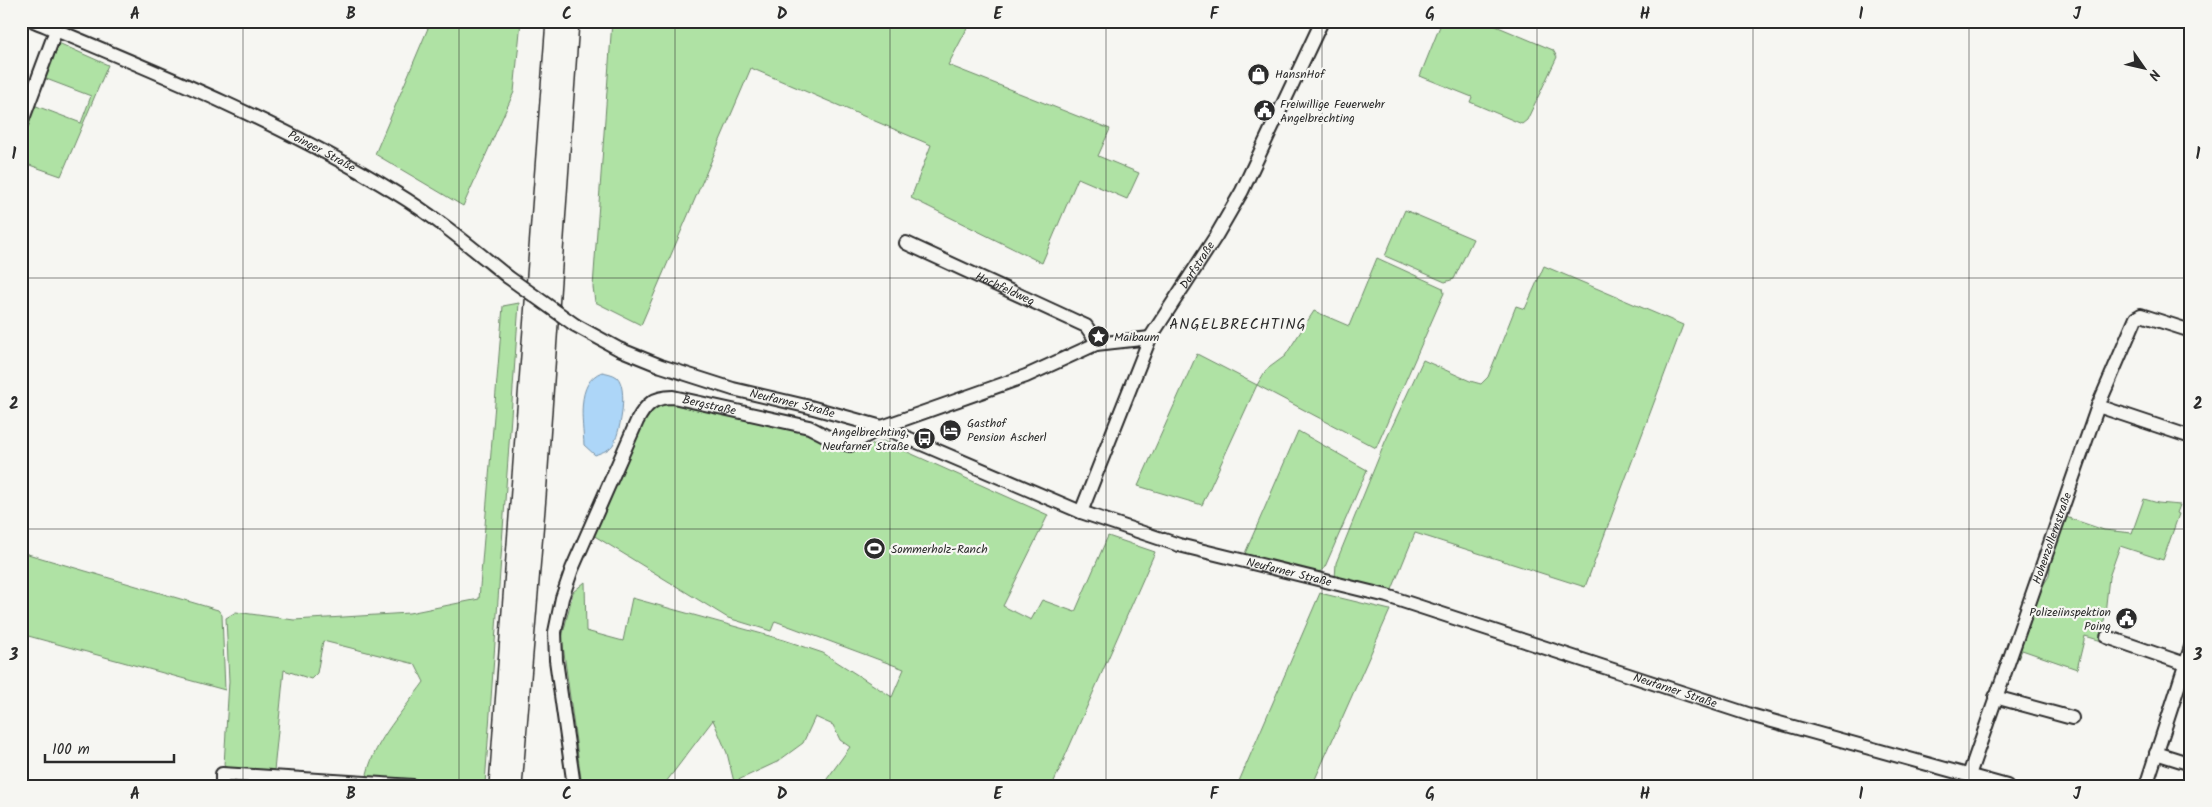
<svg xmlns="http://www.w3.org/2000/svg" width="2212" height="807" viewBox="0 0 2212 807" font-family="Kalam,sans-serif">
	<style>
		.green { fill: #afe2a4; stroke: #6d8668 }
		.water { fill: #add6f8; stroke: #7992a6 }
		.lines { fill: none; stroke-linecap: round; stroke-linejoin: round }
		.minor-casing { stroke: #2b2b2b; stroke-width: 16 }
		.highway-casing { stroke: #2b2b2b; stroke-width: 22 }
		.minor { stroke: #f6f6f2; stroke-width: 12 }
		.highway { stroke: #f6f6f2; stroke-width: 19 }
		.minor-bridge-casing { stroke: #2b2b2b; stroke-width: 16; stroke-linecap: butt }
		.minor-bridge { stroke: #f6f6f2; stroke-width: 12 }
		.grid { fill: none; stroke: #2b2b2b; stroke-width: 1; stroke-opacity: 0.55 }
		.labels { text-anchor: middle; stroke-width: 4.5; stroke-linejoin: round; paint-order: stroke }
		.poi-label { font-size: 12px; fill: #2b2b2b; stroke: #f6f6f2; text-anchor: start }
		.street-label { font-size: 12px; fill: #2b2b2b; stroke: #f6f6f2 }
		.quarter-label { font-size: 15px; letter-spacing: 1px; fill: #2b2b2b; stroke: #f6f6f2 }
		.neatline { fill: none; stroke: #2b2b2b; stroke-width: 2 }
		.grid-label { font-size: 16px; text-anchor: middle; font-weight: bold; fill: #2b2b2b }
	</style>
	<rect width="100%" height="100%" fill="#f6f6f2"/>
	<filter id="ink" filterUnits="userSpaceOnUse"><feTurbulence type="fractalNoise" baseFrequency=".02" numOctaves="2"/><feDisplacementMap in="SourceGraphic" scale="10" xChannelSelector="R" yChannelSelector="G"/><feConvolveMatrix kernelMatrix="1 2 1 2 8 2 1 2 1" color-interpolation-filters="sRGB"/></filter>
	<g filter="url(#ink)">
		<path class="green" d="M431,21h90l-7,71 -51,114 -88,-52z
			M612,21h359l-23,44 162,64 -12,27 41,17 -12,26 -49,-21 -36,85 -131,-65 20,-53 -180,-77 -110,257 -46,-23 -2,-15z
			M1442,21h42l69,29 4,7 -30,63 -5,4 -52,-22 2,-5 -52,-21z
			M54,41l54,24 -47,111 -40,-14v-29l10,-29 50,19 10,-27 -50,-19z
			M1405,210l68,29 -19,40 -9,3 -60,-26z
			M1377,258l66,30 1,5 -68,155 -119,-63 -55,120 -64,-19 59,-132 60,31 9,-15 19,-14 29,-45 35,15z
			M1544,266l139,59 -98,262 -170,-54 -24,59 -56,-13 1,-16 49,-121 38,-82 47,21 11,3 7,-7 28,-71 9,3z
			M519,303l-34,481 -36,-2 -1,4h-4l-72,-5 -5,-7c8,-34 37,-64 57,-92l-9,-18 -92,-23 -6,32 -6,6 -27,-9 -10,101 4,3 -51,-3 -3,-6 5,-84 -3,-63 10,-6 58,8 115,-7 70,-14 24,-293z
			M672,401l134,32 18,8 18,10h12l29,-10 165,74 -45,91 28,14 11,-20 33,12 33,-76 47,16 -103,234h-230l28,-39 -10,-7 -7,-15 -18,-8 -12,26 -26,19 -43,20 -7,-29 -14,-33 -50,66h-81l-20,-148 11,-46 12,-10 1,49 37,10 9,-43 152,42 39,13 69,44 12,-28 -129,-48 -4,10 -43,-13 -135,-83 56,-126z
			M1298,431l69,39 -43,99 -10,6 -71,-17z
			M2144,499l14,4 22,2 -3,8 2,1 -16,46 -43,-14 -11,31 -7,64 -17,-5 -8,33 -55,-19 -4,9 -7,-1 25,-61 13,-21 4,-29 10,-31 41,14 28,3z
			M21,552l197,58 4,5 3,75 -204,-56z
			M1320,593l70,17 -78,176h-75z
			M232,777l50,6v3h-54z"/>
		<path class="water" d="M602,372c5,1 11,2 15,5 11,11 4,52 -3,66 -3,7 -12,9 -19,12l-11,-10c-1,-23 -9,-63 18,-73z"/>
		<g class="lines">
			<defs>
				<g id="minor">
					<path id="s1" d="M34,21c123,51 248,102 362,172 40,24 76,55 112,84"/>
					<path d="M21,124l35,-94"/>
					<path id="s2" d="M906,243l180,83 7,10 3,8"/>
					<path id="s3" d="M575,325l44,24 42,17 72,23 77,18 72,20 199,85 98,33 208,51 367,120 253,70"/>
					<path d="M2191,331l-50,-16 -5,3 -38,88 93,31"/>
					<path id="s4" d="M1081,512l69,-174 66,-102 26,-45 80,-170"/>
					<path d="M2107,637l84,29"/>
					<path d="M1995,697l77,21"/>
					<path d="M2156,753l35,11"/>
					<path id="s5" d="M1969,775l129,-369"/>
					<path d="M222,786v-12l191,12"/>
					<path id="s6" d="M571,786l2,-7 -17,-119 -1,-28 7,-34 10,-29 65,-148c9,-17 17,-24 36,-24l136,30 29,15 12,3 32,-18 144,-51 70,-32 54,-6"/>
					<path d="M2146,786l45,-139"/>
				</g>
				<path id="highway" d="M499,786l57,-765
					M512,786l24,-290 33,-475"/>
			</defs>
			<use href="#minor" class="minor-casing"/>
			<use href="#highway" class="highway-casing"/>
			<use href="#minor" class="minor"/>
			<use href="#highway" class="highway"/>
			<defs>
				<path id="minor-bridge" d="M508,277l67,48"/>
			</defs>
			<use href="#minor-bridge" class="minor-bridge-casing"/>
			<use href="#minor-bridge" class="minor-bridge"/>
		</g>
	</g>
	<path class="grid" d="M243,21v765M459,21v765M675,21v765M890,21v765M1106,21v765M1322,21v765M1537,21v765M1753,21v765M1969,21v765M21,278h2170M21,529h2170"/>
	<defs>
		<symbol id="shop-disc" viewBox="-11 -11 22 22"><circle r="9.5" fill="#2b2b2b" stroke="#f6f6f2"/><path d="M-5-2.5h2.3a2.7 3.5 0 0 1 5.4 0H5L5.5 6h-11ZM-1.5-2.5h3a1.5 2.3 0 0 0-3 0Z" fill="#fff"/></symbol>
		<symbol id="civic-disc" viewBox="-11 -11 22 22"><circle r="9.5" fill="#2b2b2b" stroke="#f6f6f2"/><path d="M-.6-6.5H3V-4.5H.6V-3L4-1V1h2V6H-6V1h2V-1L-.6-3ZM-1.2 2.5V6h2.4V2.5Z" fill="#fff"/></symbol>
		<symbol id="sight-disc" viewBox="-11 -11 22 22"><circle r="9.5" fill="#2b2b2b" stroke="#f6f6f2"/><path d="M0-6L1.8-2.2L6-1.7L2.9 1.2L3.7 5.4L0 3.3L-3.7 5.4L-2.9 1.2L-6-1.7L-1.8-2.2Z" fill="#fff"/></symbol>
		<symbol id="hotel-disc" viewBox="-11 -11 22 22"><circle r="9.5" fill="#2b2b2b" stroke="#f6f6f2"/><path d="M-6-4.5h1.5V1H6V5H4.5V3h-9V5H-6ZM-4 0a1.8 1.8 0 1 1 3.6 0ZM.5 0V-2.5h3Q6-2.5 6 0Z" fill="#fff"/></symbol>
		<symbol id="bus-disc" viewBox="-11 -11 22 22"><circle r="9.5" fill="#2b2b2b" stroke="#f6f6f2"/><path d="M-5-6H5V4H4V6H2V4H-2V6H-4V4H-5ZM-3.5-4V0h7V-4ZM-3.5 1.2v1.5H-2V1.2ZM2 1.2v1.5H3.5V1.2Z" fill="#fff"/></symbol>
		<symbol id="stadium-disc" viewBox="-11 -11 22 22"><circle r="9.5" fill="#2b2b2b" stroke="#f6f6f2"/><path d="M0-5a6.5 5 0 1 0 0 10a6.5 5 0 1 0 0-10ZM-3.5-1.8h7v3.6h-7Z" fill="#fff"/></symbol>
	</defs>
	<g fill-rule="evenodd">
		<use href="#shop-disc" x="1246" y="62" width="25" height="25"/>
		<use href="#civic-disc" x="1252" y="98" width="25" height="25"/>
		<use href="#sight-disc" x="1086" y="324" width="25" height="25"/>
		<use href="#hotel-disc" x="938" y="418" width="25" height="25"/>
		<use href="#bus-disc" x="912" y="426" width="25" height="25"/>
		<use href="#stadium-disc" x="862" y="536" width="25" height="25"/>
		<use href="#civic-disc" x="2114" y="606" width="25" height="25"/>
	</g>
	<g class="labels">
		<g class="poi-label">
			<text x="1275" y="78">HansnHof</text>
			<text x="1280" y="108">Freiwillige Feuerwehr<tspan x="1280" dy="14">Angelbrechting</tspan></text>
			<text x="1114" y="341">Maibaum</text>
			<text x="967" y="427">Gasthof<tspan x="967" dy="14">Pension Ascherl</tspan></text>
			<text x="909" y="436" text-anchor="end">Angelbrechting,<tspan x="909" dy="14">Neufarner Straße</tspan></text>
			<text x="891" y="553">Sommerholz-Ranch</text>
			<text x="2111" y="616" text-anchor="end">Polizeiinspektion<tspan x="2111" dy="14">Poing</tspan></text>
		</g>
		<g class="street-label">
			<text dy="4" stroke="none"><textPath href="#s1" startOffset="316">Poinger Straße</textPath></text>
			<text dy="4" stroke="none"><textPath href="#s4" startOffset="274">Dorfstraße</textPath></text>
			<text dy="4" stroke="none"><textPath href="#s2" startOffset="109">Hochfeldweg</textPath></text>
			<text dy="4" stroke="none"><textPath href="#s3" startOffset="232">Neufarner Straße</textPath></text>
			<text dy="4" stroke="none"><textPath href="#s6" startOffset="466">Bergstraße</textPath></text>
			<text dy="4" stroke="none"><textPath href="#s5" startOffset="251">Hohenzollernstraße</textPath></text>
			<text dy="4" stroke="none"><textPath href="#s3" startOffset="758">Neufarner Straße</textPath></text>
			<text dy="4" stroke="none"><textPath href="#s3" startOffset="1162">Neufarner Straße</textPath></text>
		</g>
		<g class="quarter-label">
			<text x="1238" y="329">ANGELBRECHTING</text>
		</g>
	</g>
	<rect width="2212" height="807" fill="none" stroke="#f6f6f2" stroke-width="55"/>
	<g transform="translate(2144 68) rotate(124)" stroke="#f6f6f2" stroke-width="4" paint-order="stroke">
	<path d="M0-4L9 19L0 12L-9 19Z" fill="#2b2b2b"/>
	<text y="-8" font-size="14" font-weight="bold" text-anchor="middle" fill="#2b2b2b">N</text>
	</g>
	<path d="M45 754v8h129v-8" fill="none" stroke="#2b2b2b" stroke-width="2.5"/>
	<text x="52" y="754" font-size="15" fill="#2b2b2b" stroke="#f6f6f2" stroke-width="4" paint-order="stroke">100 m</text>
	<rect x="28" y="28" width="2156" height="752" class="neatline"/>
	<g class="grid-label">
		<text x="135" y="19">A</text>
		<text x="351" y="19">B</text>
		<text x="567" y="19">C</text>
		<text x="782" y="19">D</text>
		<text x="998" y="19">E</text>
		<text x="1214" y="19">F</text>
		<text x="1430" y="19">G</text>
		<text x="1645" y="19">H</text>
		<text x="1861" y="19">I</text>
		<text x="2077" y="19">J</text>
		<text x="14" y="159">1</text>
		<text x="2198" y="159">1</text>
		<text x="14" y="409">2</text>
		<text x="2198" y="409">2</text>
		<text x="14" y="660">3</text>
		<text x="2198" y="660">3</text>
		<text x="135" y="799">A</text>
		<text x="351" y="799">B</text>
		<text x="567" y="799">C</text>
		<text x="782" y="799">D</text>
		<text x="998" y="799">E</text>
		<text x="1214" y="799">F</text>
		<text x="1430" y="799">G</text>
		<text x="1645" y="799">H</text>
		<text x="1861" y="799">I</text>
		<text x="2077" y="799">J</text>
	</g>
</svg>
